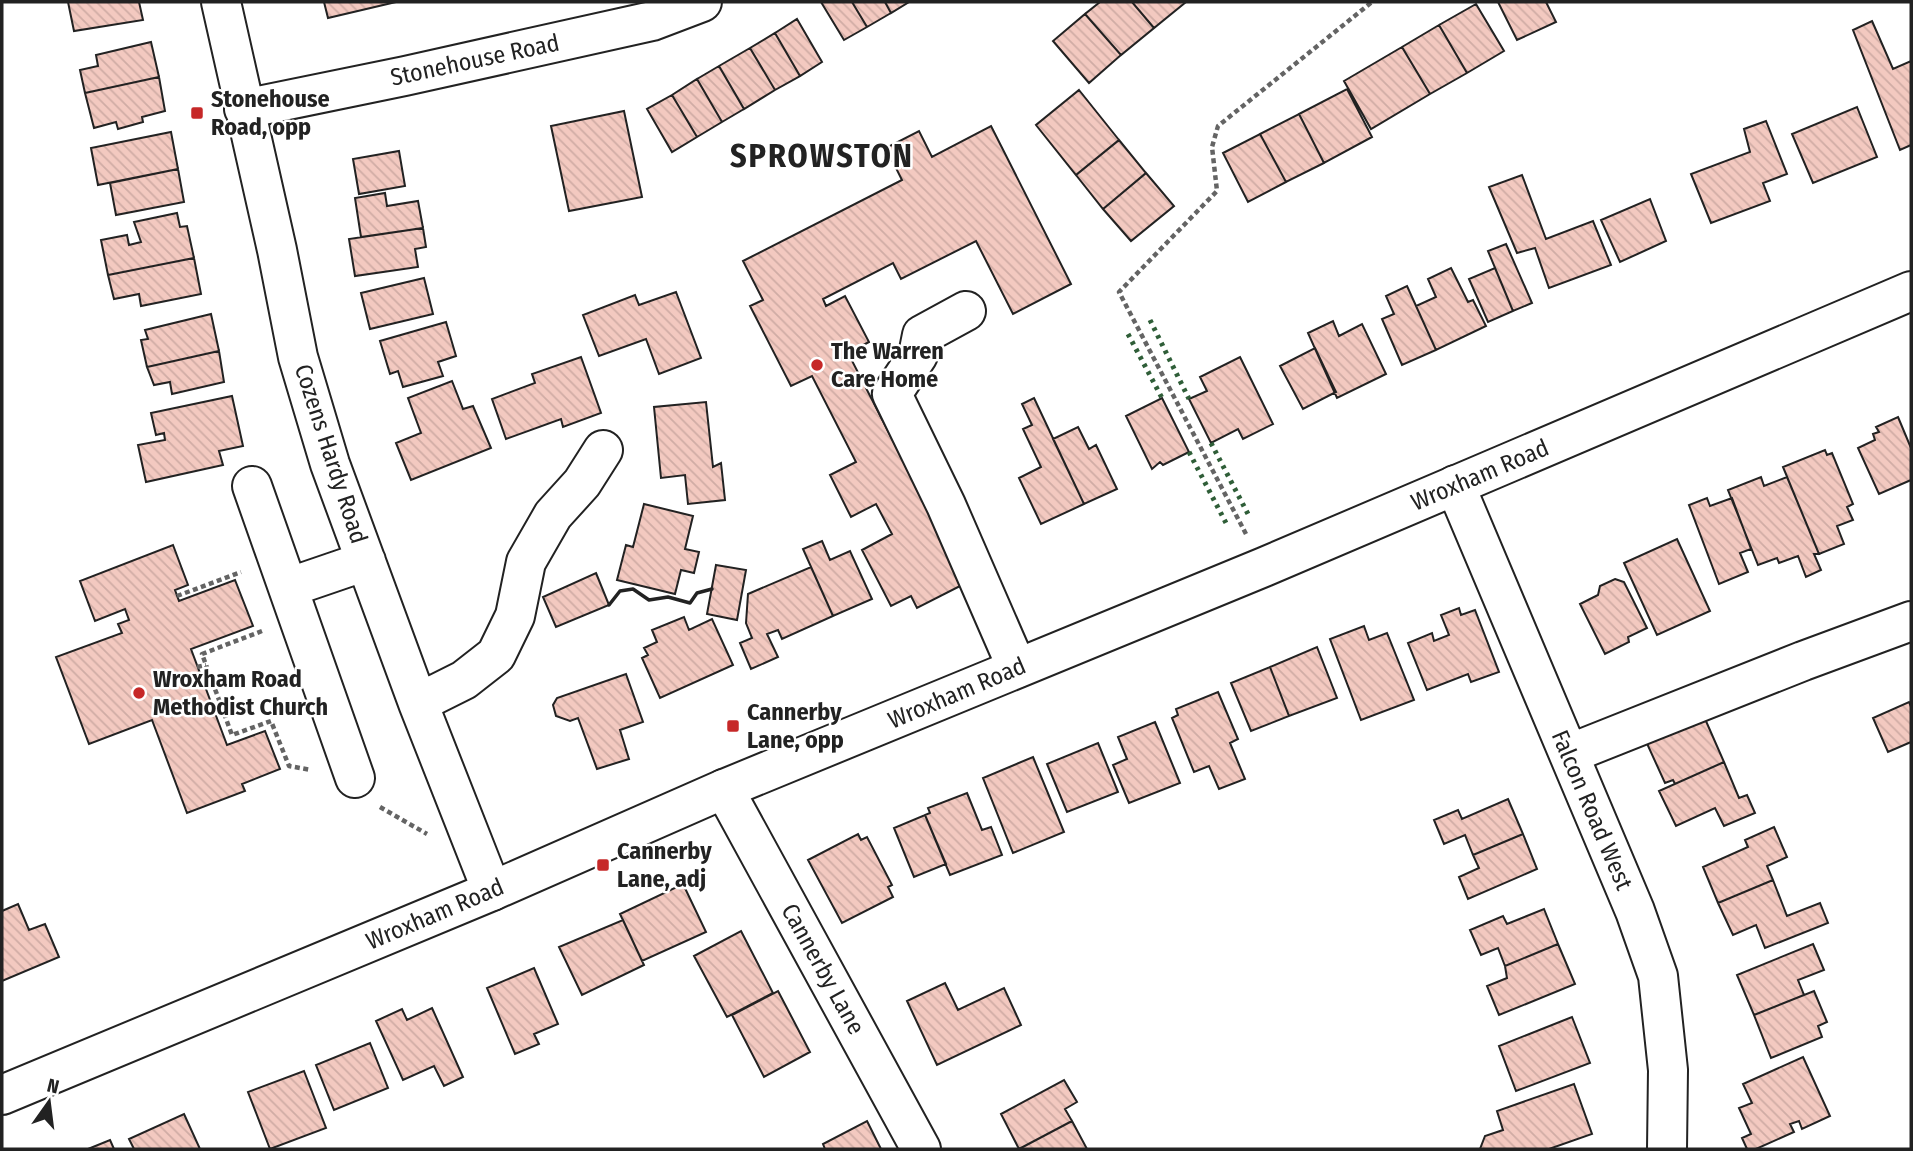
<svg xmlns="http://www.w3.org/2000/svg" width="1913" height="1151" viewBox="0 0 1913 1151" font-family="'Fira Sans Condensed',sans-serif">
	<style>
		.building { fill: url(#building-back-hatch); stroke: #222; stroke-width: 2 }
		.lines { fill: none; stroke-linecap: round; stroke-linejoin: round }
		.minor-casing { stroke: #222; stroke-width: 42 }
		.major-casing { stroke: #222; stroke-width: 42 }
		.path { stroke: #646464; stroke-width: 4.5; stroke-dasharray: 5 3.5; stroke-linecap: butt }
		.minor { stroke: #fff; stroke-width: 38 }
		.major { stroke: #fff; stroke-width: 38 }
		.hedge { stroke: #2f5e38; stroke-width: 5; stroke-dasharray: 3.5 5; stroke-linecap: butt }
		.wall { stroke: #222; stroke-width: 3.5 }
		.poi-dot { fill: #c62828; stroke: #fff; stroke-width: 2.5 }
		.labels { text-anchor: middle; stroke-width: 5; stroke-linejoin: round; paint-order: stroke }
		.street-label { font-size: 24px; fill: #222; stroke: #fff }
		.poi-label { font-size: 24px; font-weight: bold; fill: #222; stroke: #fff; text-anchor: start }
		.district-label { font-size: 32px; font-weight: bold; letter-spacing: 2px; fill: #222; stroke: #fff }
	</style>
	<defs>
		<pattern id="building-back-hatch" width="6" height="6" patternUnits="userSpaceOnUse" patternTransform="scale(1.75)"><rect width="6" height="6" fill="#f3c9c0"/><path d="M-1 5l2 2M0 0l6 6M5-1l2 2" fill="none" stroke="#d0aca5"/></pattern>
	</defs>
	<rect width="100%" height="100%" fill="#fff"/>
	<path class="building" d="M68,2h71l4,18 -69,11z
		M324,2h72l-68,16z
		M821,2h31l15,25 -23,13z
		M852,2h33l6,11 -24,14z
		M885,2h24l-18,11z
		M1100,2h32l22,26 -33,27 -36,-41z
		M1132,2h54l-32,26z
		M1498,2h48l10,20 -39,18z
		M1476,4l28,47 -37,22 -28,-48z
		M1085,14l36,41 -32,28 -36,-42z
		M797,19l25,43 -22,14 -25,-43z
		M1872,21l21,48 18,-8v84l-11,5 -47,-120z
		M1439,25l28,48 -37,21 -28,-47z
		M775,33l25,43 -25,14 -25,-42z
		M151,42l8,35 -74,16 -5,-23 18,-4 -2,-11z
		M1402,47l28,47 -59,35 -27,-48z
		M750,48l25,42 -31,19 -25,-43z
		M719,66l25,43 -22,13 -25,-43z
		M159,77l6,34 -23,6 1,5 -25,7 -2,-7 -22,6 -9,-35z
		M697,79l25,43 -25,15 -25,-42z
		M1347,89l25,48 -48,26 -25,-49z
		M1079,90l40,50 -43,35 -40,-50z
		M672,95l25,42 -25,15 -25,-43z
		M1857,107l20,50 -64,26 -21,-49z
		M624,111l18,86 -73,14 -18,-85z
		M1299,114l25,49 -38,19 -26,-48z
		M1766,121l21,53 -24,9 7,18 -59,22 -20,-49 59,-22 -6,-23z
		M991,126l80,158 -58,30 -37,-73 -75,38 -8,-16 -70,36 3,7 19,-10 24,46 -21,11 118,230 -49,25 -6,-12 -20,10 -29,-56 30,-16 -16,-30 -25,13 -21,-42 26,-13 -44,-86 -21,10 -41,-80 13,-6 -20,-39 159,-81 -16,-32 33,-17 13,26z
		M171,132l7,37 -80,16 -7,-37z
		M1260,134l26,48 -38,20 -25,-49z
		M1119,140l27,33 -43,36 -27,-34z
		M399,151l6,35 -46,8 -6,-35z
		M178,169l6,33 -68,13 -6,-32z
		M1146,173l28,33 -43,35 -28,-32z
		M1522,175l24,64 47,-18 18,44 -62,23 -14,-40 -18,5 -28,-66z
		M385,193l2,13 31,-5 5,27 -62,9 -6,-39z
		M1650,199l16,42 -46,21 -19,-42z
		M177,213l3,14 7,-1 7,32 -86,17 -7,-35 26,-5 2,10 12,-3 -7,-20z
		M423,228l3,19 -11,2 3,18 -63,9 -6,-37z
		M1506,244l26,59 -19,8 -25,-60z
		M194,258l7,36 -60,12 -2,-12 -25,5 -6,-24z
		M1451,268l17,34 5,-2 13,26 -50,24 -20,-44 20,-9 -8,-18z
		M1495,268l18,43 -25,11 -19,-43z
		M424,278l9,36 -63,15 -9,-36z
		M1407,286l29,64 -34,15 -20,-46 12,-5 -8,-18z
		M676,292l25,66 -42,16 -13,-35 -47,17 -16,-41 52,-20 4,10z
		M211,314l8,37 -72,16 -6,-27 7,-1 -3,-9z
		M1333,321l6,15 23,-12 24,50 -49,24 -29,-65z
		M446,322l10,34 -18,6 5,14 -40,11 -5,-16 -8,3 -10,-33z
		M1315,348l21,44 -33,17 -23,-43z
		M219,351l5,31 -52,12 -2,-12 -16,3 -7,-18z
		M581,357l20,56 -38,14 -2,-8 -55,20 -14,-40 43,-16 -3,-9z
		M1240,357l33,67 -30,15 -5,-10 -27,14 -22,-44 18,-8 -7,-14z
		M452,381l11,28 10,-3 18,42 -80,32 -15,-37 25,-10 -13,-35z
		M232,396l11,50 -24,5 4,14 -77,17 -8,-37 27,-5 -1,-7 -8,2 -5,-22z
		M1034,398l50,106 -43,20 -22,-46 22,-11 -18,-38 9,-4 -10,-21z
		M1162,398l27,54 -26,13 -3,-3 -8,7 -26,-53z
		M706,402l7,65 8,-4 4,37 -37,4 -3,-29 -24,3 -7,-71z
		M1898,417l13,31v32l-32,14 -21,-46 17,-8 -2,-6 6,-2 -3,-5z
		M1078,427l11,22 7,-4 21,44 -33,15 -31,-65z
		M1825,450l2,5 5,-2 21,51 -6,3 6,13 -16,6 7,18 -25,10 -36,-87z
		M1761,477l3,9 23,-9 32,77h-5l7,16 -15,7 -8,-21 -19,7 -2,-5 -19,7 -30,-75z
		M1707,498l3,8 22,-8 19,51 -11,4 8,19 -29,12 -30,-79z
		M644,504l49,12 -8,33 14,3 -5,21 -13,-3 -6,24 -58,-14 9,-35 7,2z
		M1677,539l33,72 -53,24 -33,-72z
		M822,541l8,19 20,-9 22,48 -39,17 -30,-67z
		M173,545l15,40 -13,5 4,11 56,-21 18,46 -62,23 36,96 38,-14 15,38 -38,15 3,7 -58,22 -35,-93 -63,24 -33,-87 66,-24 -4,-9 11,-4 -4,-11 -30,12 -15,-40z
		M716,565l30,5 -9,50 -30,-6z
		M811,567l22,49 -51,23 -4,-9 -11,4 11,23 -27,12 -11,-26 12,-5 -6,-15 2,-29z
		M596,573l13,32 -53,22 -13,-30z
		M1615,579l9,3 23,46 -19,9 1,5 -24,12 -25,-50 18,-9 2,-9z
		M1459,608l2,7 14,-5 24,62 -28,10 -3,-8 -41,16 -19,-47 24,-10 2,8 15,-6 -8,-20z
		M684,617l5,13 23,-11 21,46 -73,33 -18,-40 6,-3 -4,-7 13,-6 -5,-12z
		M1364,626l5,14 18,-7 27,67 -53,20 -31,-81z
		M1317,647l20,51 -48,18 -19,-49z
		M1270,667l19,49 -38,15 -20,-48z
		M626,674l17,48 -23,8 9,29 -32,10 -19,-51 -8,3 -14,-5 -3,-11 4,-7z
		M1218,692l20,47 -8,4 15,36 -26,10 -10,-23 -15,6 -22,-54 6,-3 -2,-6z
		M1909,702l2,5v35l-23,10 -15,-34z
		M1702,712l22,50 -49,22 -2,-4 -8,3 -21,-46z
		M1155,722l25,61 -51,20 -16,-38 14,-6 -9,-22z
		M1098,743l20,49 -51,20 -20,-48z
		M1033,757l31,75 -51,21 -30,-75z
		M1724,762l15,36 8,-3 8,18 -31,13 -9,-18 -39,18 -17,-35z
		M967,793l15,37 9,-3 11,28 -52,20 -25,-60 5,-2 -2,-5z
		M1508,799l15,35 -50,21 -8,-20 -21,9 -10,-24 24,-10 4,9z
		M925,815l21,49 -32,13 -20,-49z
		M1774,827l13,30 -20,9 6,14 -55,23 -15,-36 45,-20 -3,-7z
		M858,834l3,6 6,-3 25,48 -4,2 5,10 -51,26 -34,-63z
		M1523,834l14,35 -69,30 -9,-22 20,-9 -6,-13z
		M1773,880l14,36 33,-13 8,20 -63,25 -9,-23 -23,10 -15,-32z
		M683,884l23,48 -64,29 -22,-47z
		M18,904l11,26 16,-6 14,33 -57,24v-70z
		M1544,909l14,35 -53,22 -7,-18 -17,7 -11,-25 33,-14 4,8z
		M623,920l21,45 -62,30 -23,-48z
		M741,931l32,62 -46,24 -33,-61z
		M1558,944l17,40 -76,31 -12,-29 20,-8 -2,-12z
		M1813,944l11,26 -26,10 6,15 -50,20 -17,-40z
		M534,968l24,56 -24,10 5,10 -24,10 -28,-66z
		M945,983l13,27 46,-22 17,37 -84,40 -30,-64z
		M778,991l32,61 -46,25 -32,-62z
		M1814,991l13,31 -9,4 4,11 -51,21 -17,-43z
		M432,1008l31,69 -19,9 -10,-20 -31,14 -27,-59 26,-12 5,11z
		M1572,1017l18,46 -74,28 -17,-45z
		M370,1043l18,45 -54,22 -18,-45z
		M1803,1057l27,59 -28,13 -3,-8 -9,3 4,8 -38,17h-9l-5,-11 9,-4 -12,-26 13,-5 -9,-19z
		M304,1071l22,57 -56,21 -22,-57z
		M1064,1080l13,22 -12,7 7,12 -53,28 -18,-35z
		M1574,1084l18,50 -43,15h-69l5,-13 18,-6 -6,-19z
		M184,1114l16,35h-66l-5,-10z
		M867,1121l14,28h-56l-2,-5z
		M1072,1121l15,28h-68z
		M110,1140l4,9h-26z"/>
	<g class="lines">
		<defs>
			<path id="minor" d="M221,2l56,248 21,107 32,107 88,239 74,188
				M244,109l161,-33 247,-55 50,-19
				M966,311l-44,24 -4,20 -26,39 54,111 71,163
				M1455,485l180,426 23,65 10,94 -1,79
				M252,486l103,292
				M290,587l76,-26
				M418,703l46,-23 32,-25 19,-39 11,-54 27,-47 29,-32 21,-33
				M1569,754l234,-93 108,-40
				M724,789l197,360"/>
			<path id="major" d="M2,1095l490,-204 232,-102 540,-222 647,-276"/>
		</defs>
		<use href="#minor" class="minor-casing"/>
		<use href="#major" class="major-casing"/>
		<path class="path" d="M1246,534l-127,-242 98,-101 -5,-44 6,-21 154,-124
			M177,596l64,-24
			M262,631l-60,23 30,81 39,-14 18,45 22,4
			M197,667l9,-2
			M380,807l47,27"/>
		<use href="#minor" class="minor"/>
		<use href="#major" class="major"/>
		<path class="hedge" d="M1150,320l39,79
			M1128,334l34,64
			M1211,443l37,71
			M1189,452l37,71"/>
		<path class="wall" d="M609,605l11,-14 13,-2 16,11 19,-3 22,6 7,-10 15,-4"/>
	</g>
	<g class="poi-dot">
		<rect x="190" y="106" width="14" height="14" rx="3.5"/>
		<circle cx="817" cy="365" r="7"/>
		<circle cx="139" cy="693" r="7"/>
		<rect x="726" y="719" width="14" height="14" rx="3.5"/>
		<rect x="596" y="858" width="14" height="14" rx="3.5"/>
	</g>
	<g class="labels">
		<g class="street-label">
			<text transform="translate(475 60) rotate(-12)" y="8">Stonehouse Road</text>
			<text transform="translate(331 454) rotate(72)" y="8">Cozens Hardy Road</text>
			<text transform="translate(1480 475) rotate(-23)" y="8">Wroxham Road</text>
			<text transform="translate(957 693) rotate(-23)" y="8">Wroxham Road</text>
			<text transform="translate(1592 810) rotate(67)" y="8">Falcon Road West</text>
			<text transform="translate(435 914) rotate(-23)" y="8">Wroxham Road</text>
			<text transform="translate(823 969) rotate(61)" y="8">Cannerby Lane</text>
		</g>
		<g class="poi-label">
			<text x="211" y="107">Stonehouse<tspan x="211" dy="28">Road, opp</tspan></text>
			<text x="831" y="359">The Warren<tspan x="831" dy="28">Care Home</tspan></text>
			<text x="153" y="687">Wroxham Road<tspan x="153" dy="28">Methodist Church</tspan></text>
			<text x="747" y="720">Cannerby<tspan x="747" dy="28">Lane, opp</tspan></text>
			<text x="617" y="859">Cannerby<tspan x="617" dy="28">Lane, adj</tspan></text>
		</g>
		<g class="district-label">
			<text x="822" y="167">SPROWSTON</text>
		</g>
	</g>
	<rect width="1913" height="1151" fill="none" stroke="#222222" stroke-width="7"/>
	<g transform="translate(49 1102) rotate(14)" stroke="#ffffff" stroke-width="5" paint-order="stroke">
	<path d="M0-5L12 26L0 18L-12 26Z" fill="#222222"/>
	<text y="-10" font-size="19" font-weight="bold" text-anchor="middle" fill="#222222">N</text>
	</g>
</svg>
